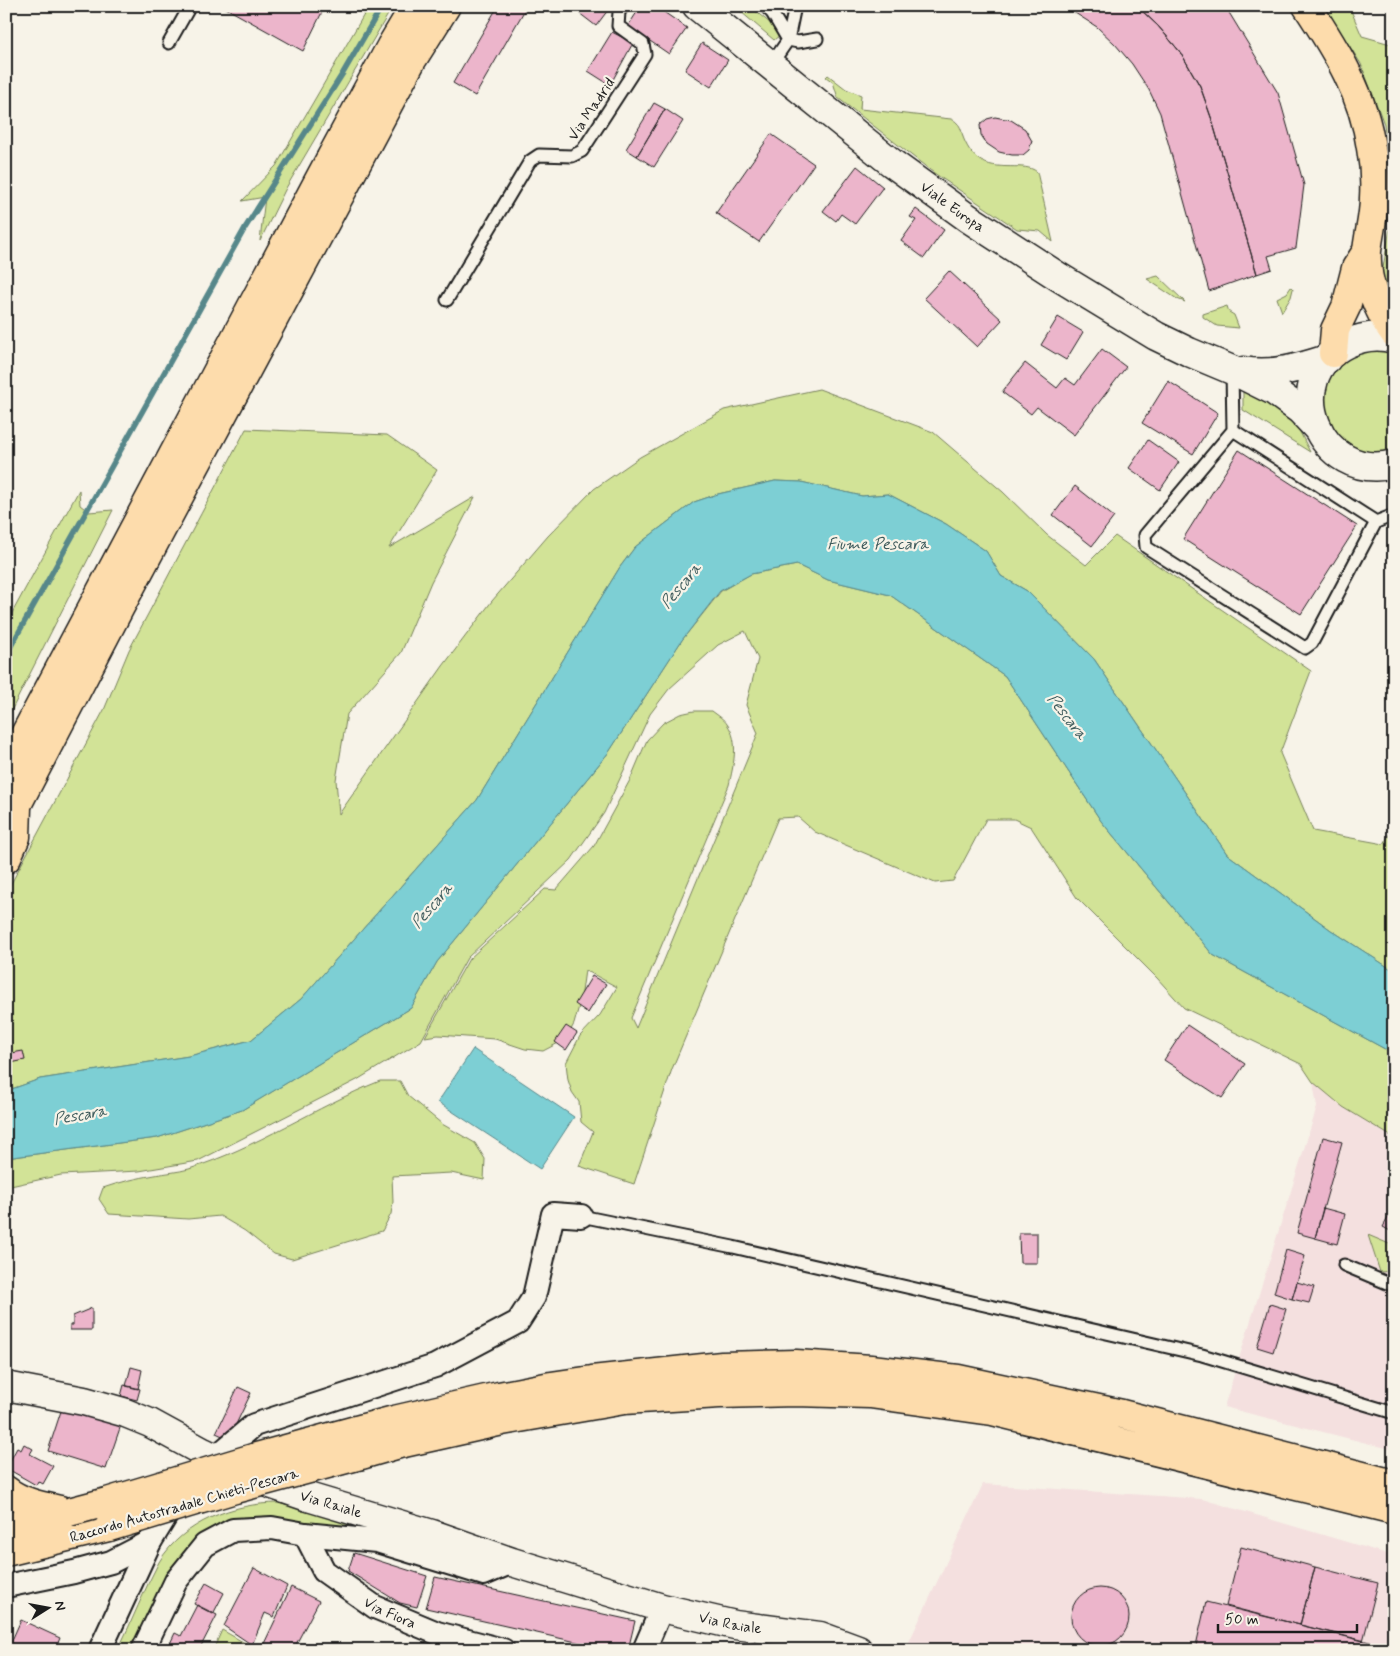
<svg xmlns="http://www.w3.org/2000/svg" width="1400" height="1656" viewBox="0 0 1400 1656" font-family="Mynerve,sans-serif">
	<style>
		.built { fill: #f4e0df }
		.green { fill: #d2e397; stroke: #77805a }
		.water { fill: #7dcfd4; stroke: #56878a }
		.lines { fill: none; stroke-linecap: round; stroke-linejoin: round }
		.stream { stroke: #56878a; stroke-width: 5.5 }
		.building { fill: #ecb5cb; stroke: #1c1c1c }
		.lane-casing { stroke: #1c1c1c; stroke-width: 15 }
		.street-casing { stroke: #1c1c1c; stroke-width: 26 }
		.secondary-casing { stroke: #1c1c1c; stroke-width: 31 }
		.highway-casing { stroke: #1c1c1c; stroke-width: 31 }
		.lane { stroke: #f7f3e8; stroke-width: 11 }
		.street { stroke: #f7f3e8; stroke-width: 22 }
		.secondary { stroke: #f7f3e8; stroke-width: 28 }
		.highway { stroke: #fddcac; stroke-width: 28 }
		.highway-bridge-casing { stroke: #1c1c1c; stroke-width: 31; stroke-linecap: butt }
		.highway-bridge { stroke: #fddcac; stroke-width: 28 }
		.labels { text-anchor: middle; stroke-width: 4.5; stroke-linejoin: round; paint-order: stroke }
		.street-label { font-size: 15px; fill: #1c1c1c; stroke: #f7f3e8 }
		.water-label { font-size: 16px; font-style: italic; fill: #3e5b5c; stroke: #f7f3e8 }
	</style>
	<rect width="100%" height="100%" fill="#f7f3e8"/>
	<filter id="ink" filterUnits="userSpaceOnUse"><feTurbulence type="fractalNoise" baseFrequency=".02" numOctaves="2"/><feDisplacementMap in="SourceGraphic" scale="10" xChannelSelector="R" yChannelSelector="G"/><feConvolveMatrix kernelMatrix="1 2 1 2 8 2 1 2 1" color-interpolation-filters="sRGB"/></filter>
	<g filter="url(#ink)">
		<path class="built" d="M1313,1082l30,25 51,31v108l-26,-10 12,35h14v179l-170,-43 93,-300z
			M983,1484l219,15 192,57v94h-473l-13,-6z"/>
		<path class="green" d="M369,6h24l-107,182 -26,53 5,-44 -23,4 34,-35z
			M734,6h15l21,17 10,12 -6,5z
			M1324,6h25l13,30 32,9v269l-14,-29 12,-68 1,-35 -9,-58 -23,-60z
			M828,75l18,14 15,6 -1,14 91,10c2,1 5,2 6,4 4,3 5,10 6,14 3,8 8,17 15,22 19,14 47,2 59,13l16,70 -13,-11 -23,-2 -83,-56 -96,-75 -5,-16 -7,-5z
			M1158,276l27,26 -8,-3 -30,-20z
			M1291,287l2,2 -2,8 -9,15 -5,-14 10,-5z
			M1227,306l2,6 5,3 5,13 -22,-2 -14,-9v-3z
			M1374,349l20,4v98l-11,2 -23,-2 -19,-11 -16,-29v-22l4,-11 6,-9 18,-14z
			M1243,388l19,5 34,31 14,28 -67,-42z
			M819,389l114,43 70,60 44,43 39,30 29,-29 196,135 -31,82 33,78 71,13 10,-18v145l-63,-41 -104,-76 -133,-195 -67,-68 -26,-15 -15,-25 -40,-27 -58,-30 -26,2 -61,-14 -26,-1 -57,13 -24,8 -59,45 -15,20 -143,233 -176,199 -50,41 -62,16 -149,23 -34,12v-198l98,-183 25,-60 117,-221 141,6 50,35 -48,78 86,-51 -44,85 -30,71 -54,61 -11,66 3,34 104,-148 49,-65 56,-65 46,-47 46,-32 84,-47z
			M79,490l1,15 9,7 24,-2 -107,211v-97z
			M797,565l31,15 62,15 115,81 96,145 112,134 181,99v84l-51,-31 -30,-25 -12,-18 -117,-56 -27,-30 -80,-80 -46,-71 -17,-8h-28l-33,62 -18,2 -120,-51 -17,-15 -20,1 -106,251 -38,115 -55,-18 14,-34 -12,-10 -2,-20 -7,-10 -4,-12 -2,-17 14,-27 20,-21 17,-28 -32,-17 -4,29 -7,25 -8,15 -23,12 -18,-2 -30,-10 -57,-4 -13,2 44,-78 76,-70 11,1 38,-44 36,-66 17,-40 16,-17 17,-9 14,-3h18c5,4 12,8 15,13 13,18 6,42 2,61l-98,233 5,10 122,-295 -12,-28 12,-46 -13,-28 -27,14 -49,44 -19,25 -46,99 -33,47 -104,98 -46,83 -64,39 -159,81 -59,10 -78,4 -55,12v-29l151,-20 85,-28 169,-102 26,-46 172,-210 73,-112 39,-49 30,-17z
			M380,1081h20l8,15 34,28 33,19 10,16 -1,21 -33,-7 -59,3 1,26 -2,12 -9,17 -90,28 -18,-5 -29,-23 -25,-15 -32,3 -79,-5 -10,-15 4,-11c17,-6 34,-10 52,-13 11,-2 23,-3 34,-6 67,-21 126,-62 191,-88z
			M1368,1235l26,11v25l-14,1z
			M278,1503l103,27 -148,-6 -95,126h-20c14,-29 26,-60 41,-88 24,-40 75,-59 119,-59z
			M222,1630l28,16 -2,4h-35z"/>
		<path class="water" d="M775,481l26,1 61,14 26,-2 58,30 40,27 15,25 26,15 67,68 133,195 104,76 63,41v83l-181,-99 -112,-134 -96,-145 -115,-81 -62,-15 -31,-15 -46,9 -31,17 -38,49 -73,112 -172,210 -26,46 -169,102 -85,28 -151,20v-67l34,-12 149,-23 62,-16 50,-41 176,-199 143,-233 15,-20 59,-45 24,-8z
			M473,1049l101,68 -34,52 -102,-67z"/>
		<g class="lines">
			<path class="stream" d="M6,655l239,-427 98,-155 39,-67"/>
		</g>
		<path class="building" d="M224,6h101l-22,45 -79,-44z
			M498,6h29l-52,90 -22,-13z
			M570,6h41l-15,20z
			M641,6h14l32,22 -18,26 -41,-28z
			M1064,6h73l21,20 23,27 19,33 12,34 45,154 -48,17 -49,-178 -11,-23 -17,-26 -17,-20 -18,-17z
			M1137,6h88l53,87 26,92 -8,63 -28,8 4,13 -15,5 -45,-154 -12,-34 -19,-33 -23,-27z
			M612,32l21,11 -23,42 -22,-14z
			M702,43l26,17 -17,27 -26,-17z
			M654,103l11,6 -28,47 -11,-7z
			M665,109l18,12 -29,46 -17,-11z
			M995,117l16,3 14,9 7,12 -3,9 -6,5h-11l-13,-3 -12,-8 -6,-9 -1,-10 7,-6z
			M771,134l43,30 -55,78 -43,-29z
			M857,166l26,21 -28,37 -14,-10 -5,7 -13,-10z
			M916,209l28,21 -20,28 -23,-17 15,-21 -6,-3z
			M949,271l53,49 -25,27 -53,-49z
			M1058,317l25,15 -17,28 -25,-15z
			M1102,349l24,18 -52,68 -37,-28 -6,7 -29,-22 23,-29 32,25 8,-10 10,7z
			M1168,381l50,32 -25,41 -51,-31z
			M1148,440l31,22 -19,28 -31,-22z
			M1239,450l118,76 -56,88 -118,-75z
			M1075,486l39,31 -22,29 -39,-31z
			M592,976l14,8 -18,29 -13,-9z
			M1187,1025l58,39 -23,34 -58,-38z
			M566,1026l11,7 -11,17 -11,-8z
			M23,1051l2,9 -19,4v-10z
			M1323,1137l19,5 -27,96 -18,-5z
			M1394,1207v26l-11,-6z
			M1323,1208l22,6 -8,30 -22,-6z
			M1019,1233h18v30h-17z
			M1286,1250l19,6 -13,43 -18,-6z
			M1297,1282l17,5 -5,16 -17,-4z
			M1270,1304l16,5 -13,43 -16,-5z
			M92,1308v22h-22v-5h3v-9z
			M131,1367l11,3 -4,19 -12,-3z
			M124,1385l16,4 -3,11 -16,-4z
			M238,1387l13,6 -22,46 -13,-6z
			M63,1405l58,20 -15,44 -58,-18z
			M24,1444l9,5 -3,5 23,12 -10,18 -5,-3 -2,4 -30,-17 11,-20 4,2z
			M1241,1547l74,20 -15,58 -74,-19z
			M354,1553l73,23 -10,31 -17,-4 -52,-32z
			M1315,1567l63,16 -15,58 -63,-16z
			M254,1568l33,18 -13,31 -9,-4 -13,32 -28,-19z
			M435,1577l200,44 -7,29h-16l-186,-42z
			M206,1583l18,10 -11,21 -19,-10z
			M291,1587l28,14 -26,49h-32z
			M1071 1617a29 29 0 1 1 58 0a29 29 0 1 1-58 0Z
			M1206,1602l188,46v2h-199z
			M197,1605l20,10 -18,35h-32l8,-17 6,3z
			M21,1620l39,18 -5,12 -47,-1z"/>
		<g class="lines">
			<defs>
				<path id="lane" d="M765,6l7,7 16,27 10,2 19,-3
					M169,43l21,-37
					M770,66l18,-26 7,-34
					M447,300l83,-139 9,-6 33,1 10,-5 63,-97 -2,-10 -25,-18 1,-14 4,-6
					M1232,371l1,59 -88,105 1,12 159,101 7,-5 64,-121 18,-7
					M1233,430l143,92
					M581,1216l152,31 469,108 192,58
					M1344,1265l50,21"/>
				<g id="street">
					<path d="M215,1458l39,-33 181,-59 83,-44 16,-25 19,-83 28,2"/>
					<path id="s1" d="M305,1534l19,37 51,36 62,26 66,17"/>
					<path d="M6,1586l68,-14 37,-10 39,-20"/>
					<path d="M100,1650l50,-108 25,-41"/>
					<path d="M143,1650l33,-69 29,-36 28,-15 39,-2 33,6 72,7 107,33 28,-12"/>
					<path d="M644,1650l18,-42"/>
				</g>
				<g id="secondary">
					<path id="s2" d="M697,6l195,157 76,55 91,59 97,59 33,16 43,18 42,21 26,19 16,17"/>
					<path d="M1394,339c-17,-5 -33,-2 -48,5 -69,34 -27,140 48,120"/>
					<path d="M1243,371c29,5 56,-3 84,-12"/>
					<path id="s3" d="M6,1386l78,15 39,11 27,11 53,29 67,32 38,13 124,37 80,28 150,46 73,17 85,11 38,14"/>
				</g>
				<path id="highway" d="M1307,6c29,44 57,89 64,142 3,16 4,33 3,50 0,18 -5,35 -7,53 -2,29 10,59 27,82
					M1333,353l2,-23 11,-23 10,-39 9,-14
					M6,770l315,-594 70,-130 24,-40
					M6,826l114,-219 292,-547 34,-54
					M6,859l10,-22 1,-30
					M356,1430l38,-10 105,-24 52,-10 41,-6 130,-14 74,-2 75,5 87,10 164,35 272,70
					M361,1455l38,-11 103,-23 122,-21 95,-6 76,-2 75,2 122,17 402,99
					M6,1490c17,14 42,17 63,22
					M6,1527l59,-14
					M6,1552l103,-25"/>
			</defs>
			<use href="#lane" class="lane-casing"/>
			<use href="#street" class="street-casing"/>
			<use href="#secondary" class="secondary-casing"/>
			<use href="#highway" class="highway-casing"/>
			<use href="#lane" class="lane"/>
			<use href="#street" class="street"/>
			<use href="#secondary" class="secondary"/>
			<use href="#highway" class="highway"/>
			<defs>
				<path id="highway-bridge" d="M69,1512l38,-10 146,-44 103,-28
					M109,1527l126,-38 126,-34"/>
			</defs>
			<use href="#highway-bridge" class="highway-bridge-casing"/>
			<use href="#highway-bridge" class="highway-bridge"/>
		</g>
	</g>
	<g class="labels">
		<g class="street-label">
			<text transform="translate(591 109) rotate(-56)" y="5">Via Madrid</text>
			<text dy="5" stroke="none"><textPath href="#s2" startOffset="325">Viale Europa</textPath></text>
			<text dy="5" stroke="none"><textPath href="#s3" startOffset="348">Via Raiale</textPath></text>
			<text transform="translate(184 1505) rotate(-16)" y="5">Raccordo Autostradale Chieti-Pescara</text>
			<text dy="5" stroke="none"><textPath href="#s1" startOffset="120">Via Fiora</textPath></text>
			<text dy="5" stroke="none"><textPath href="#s3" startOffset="765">Via Raiale</textPath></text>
		</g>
		<g class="water-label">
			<text x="878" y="549">Fiume Pescara</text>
			<text transform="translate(680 585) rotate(-50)" y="6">Pescara</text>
			<text transform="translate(1068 716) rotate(52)" y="6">Pescara</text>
			<text transform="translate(431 905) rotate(-49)" y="6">Pescara</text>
			<text transform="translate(80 1114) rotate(-10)" y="6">Pescara</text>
		</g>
	</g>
	<rect width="1400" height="1656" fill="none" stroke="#f7f3e8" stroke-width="25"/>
	<rect x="12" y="12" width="1375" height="1631" fill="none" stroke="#1c1c1c" stroke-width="2" filter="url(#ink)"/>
	<g transform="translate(48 1608) rotate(79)" stroke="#f7f3e8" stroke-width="4" paint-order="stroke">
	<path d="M0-4L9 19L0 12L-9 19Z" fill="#1c1c1c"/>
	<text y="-8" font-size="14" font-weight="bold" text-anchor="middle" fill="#1c1c1c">N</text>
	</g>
	<path d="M1218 1624v8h139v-8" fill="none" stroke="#1c1c1c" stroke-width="2.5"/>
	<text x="1225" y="1624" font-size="15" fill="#1c1c1c" stroke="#f7f3e8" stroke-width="4" paint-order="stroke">50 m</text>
</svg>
